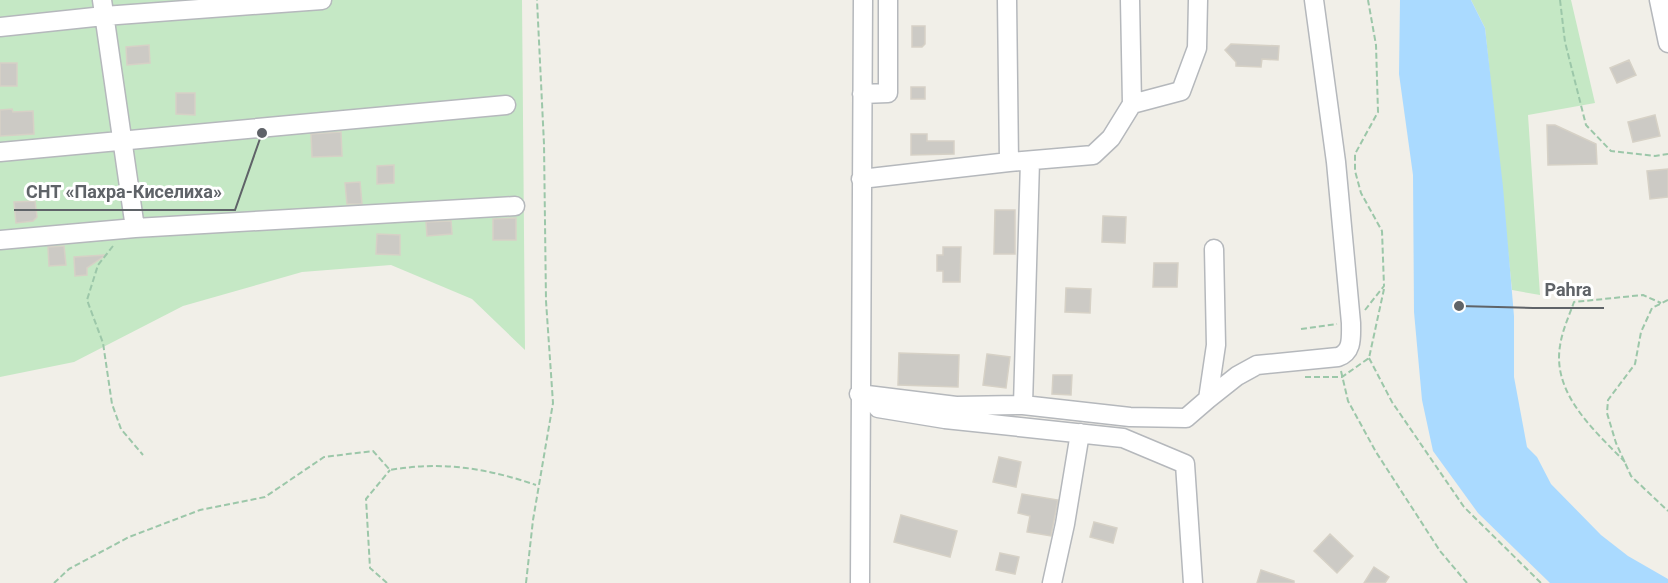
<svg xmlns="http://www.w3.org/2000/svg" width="1668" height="583" viewBox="0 0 1668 583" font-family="Roboto,sans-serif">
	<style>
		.green { fill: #c5e8c5 }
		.water { fill: #aadaff }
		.building { fill: #cccac5; stroke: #d6d1c6; stroke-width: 1.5 }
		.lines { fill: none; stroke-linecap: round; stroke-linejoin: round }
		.minor-casing { stroke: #b5b8bc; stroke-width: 21 }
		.path { stroke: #9cc7a9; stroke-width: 2; stroke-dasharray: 6 3; stroke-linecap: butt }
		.minor { stroke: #fff; stroke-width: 18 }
		.leader { fill: none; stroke: #5f6368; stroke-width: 2 }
		.callout-dot { fill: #5f6368; stroke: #fff; stroke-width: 2 }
		.callout-label { font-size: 18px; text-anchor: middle; font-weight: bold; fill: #5f6368; stroke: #fff; stroke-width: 6; stroke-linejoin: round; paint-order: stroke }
	</style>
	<rect width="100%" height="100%" fill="#f1efe8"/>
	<path class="green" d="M0,0h522l3,350 -53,-51 -81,-34 -89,7 -119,34 -109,56 -74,15z
		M1471,0h100l24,103 -67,12 12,180 -28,-5 -27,-262z"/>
	<path class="water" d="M1400,0h71l14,28 18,159 11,129v61l13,70 10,10 14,27 50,51 27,21 40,23v4h-118l-72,-70 -45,-62 -11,-51 -8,-88 -1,-137 -14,-101z"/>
	<path class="building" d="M912,26h13v18l-3,3h-10z
		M1231,44l48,2 -1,14 -16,-1 -1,8 -25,-1v-4l-11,-12z
		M149,45l1,18 -23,2 -1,-18z
		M1629,60l7,15 -19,8 -7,-15z
		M0,63h17v23h-17z
		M911,87h14v12h-14z
		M176,93h19v22l-19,-1z
		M12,109l1,3 20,-1 1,23 -34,2v-26z
		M1655,115l5,21 -27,6 -5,-20z
		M1547,125h8l41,19 1,20 -49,1z
		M341,132l1,24 -30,1 -1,-23z
		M911,134h16v7h27v13l-43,1z
		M394,165v18l-17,1v-18z
		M1668,169v28l-18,2 -3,-28z
		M360,182l2,22h-15l-2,-21z
		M192,186h10v15l-10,-1z
		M35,201l2,16 -4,4 -17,2 -2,-21z
		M995,210h20v44h-21z
		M1103,216l23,1 -1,26 -23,-1z
		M516,218v22h-23v-21z
		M451,221l1,13 -25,2 -1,-14z
		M377,234l23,1v20l-24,-1z
		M64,246l2,19 -17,1 -1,-19z
		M943,247h18l-1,35h-17v-11h-6v-16h6z
		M106,255l-19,13v7l-12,1 -1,-19z
		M1154,263h24l-1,24h-24z
		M1066,288l25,1 -1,24 -25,-1z
		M899,353l60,2 -1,32 -60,-2z
		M987,354l23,3 -4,31 -23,-3z
		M1053,375h19l-1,20 -19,-1z
		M999,457l22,5 -5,25 -23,-5z
		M1022,494l36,6 -7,36 -24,-4 3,-16 -12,-3z
		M901,515l56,16 -7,26 -56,-15z
		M1094,522l23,6 -4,15 -23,-6z
		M1330,534l23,22 -16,17 -23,-22z
		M1000,553l19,4 -4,17 -19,-4z
		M1374,567l15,10 -4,6h-21z
		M1261,570l33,11v2h-37z"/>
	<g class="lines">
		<defs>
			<path id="minor" d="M102,0l33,228
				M1659,0l9,43
				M0,27l104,-11 218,-16
				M862,94l26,-1v-93
				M1132,104l49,-13 16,-43 1,-48
				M0,152l506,-47
				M1009,162l84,-7 18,-17 21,-34 -2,-104
				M861,179l148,-17 -2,-162
				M0,240l135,-12 380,-22
				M859,394l97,12 67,-1 107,12 56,1 22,-19 8,-54 -2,-96
				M1208,399l29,-23 20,-11 81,-8c15,-5 13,-20 13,-34l-15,-161 -22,-162
				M1023,405l7,-244
				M878,408l67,11 178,19 62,26 8,119
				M860,583l3,-583
				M1052,583l13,-59 15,-91"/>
		</defs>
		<use href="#minor" class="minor-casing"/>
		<path class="path" d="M1560,0l5,42 21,83 25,26 44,5 13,-2
			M113,246l-15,19 -11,35 16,43 9,61 9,25 22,26
			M1668,300l-16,8 -11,24 -6,32 -27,36 -1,13 9,30 15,33 37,35
			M1365,310l19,-24 -2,-55 -21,-38 -6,-22v-17l23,-42 -2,-67 -8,-45
			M1301,329l36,-5
			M1369,358l23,44 72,105 77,76
			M1341,371l7,30 28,51 64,99 27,32
			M1305,377h37l27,-19 15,-69
			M1625,462c-30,-31 -73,-68 -65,-116 2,-15 9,-30 14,-44l69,-7 18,8
			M54,583l15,-14 60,-32 71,-27 65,-13 59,-40 49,-6 17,19c52,-9 96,-2 146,15
			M387,583l-17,-15 -4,-69 24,-29
			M526,583l7,-63 20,-117 -7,-102 -2,-157 -7,-144"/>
		<use href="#minor" class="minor"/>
	</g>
	<path class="leader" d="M262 133L235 210H14M1459 306L1533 308H1604"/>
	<g class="callout-dot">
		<circle cx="262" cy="133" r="6"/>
		<circle cx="1459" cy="306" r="6"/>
	</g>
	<g class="callout-label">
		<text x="124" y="198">СНТ «Пахра-Киселиха»</text>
		<text x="1568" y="296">Pahra</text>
	</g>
</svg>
